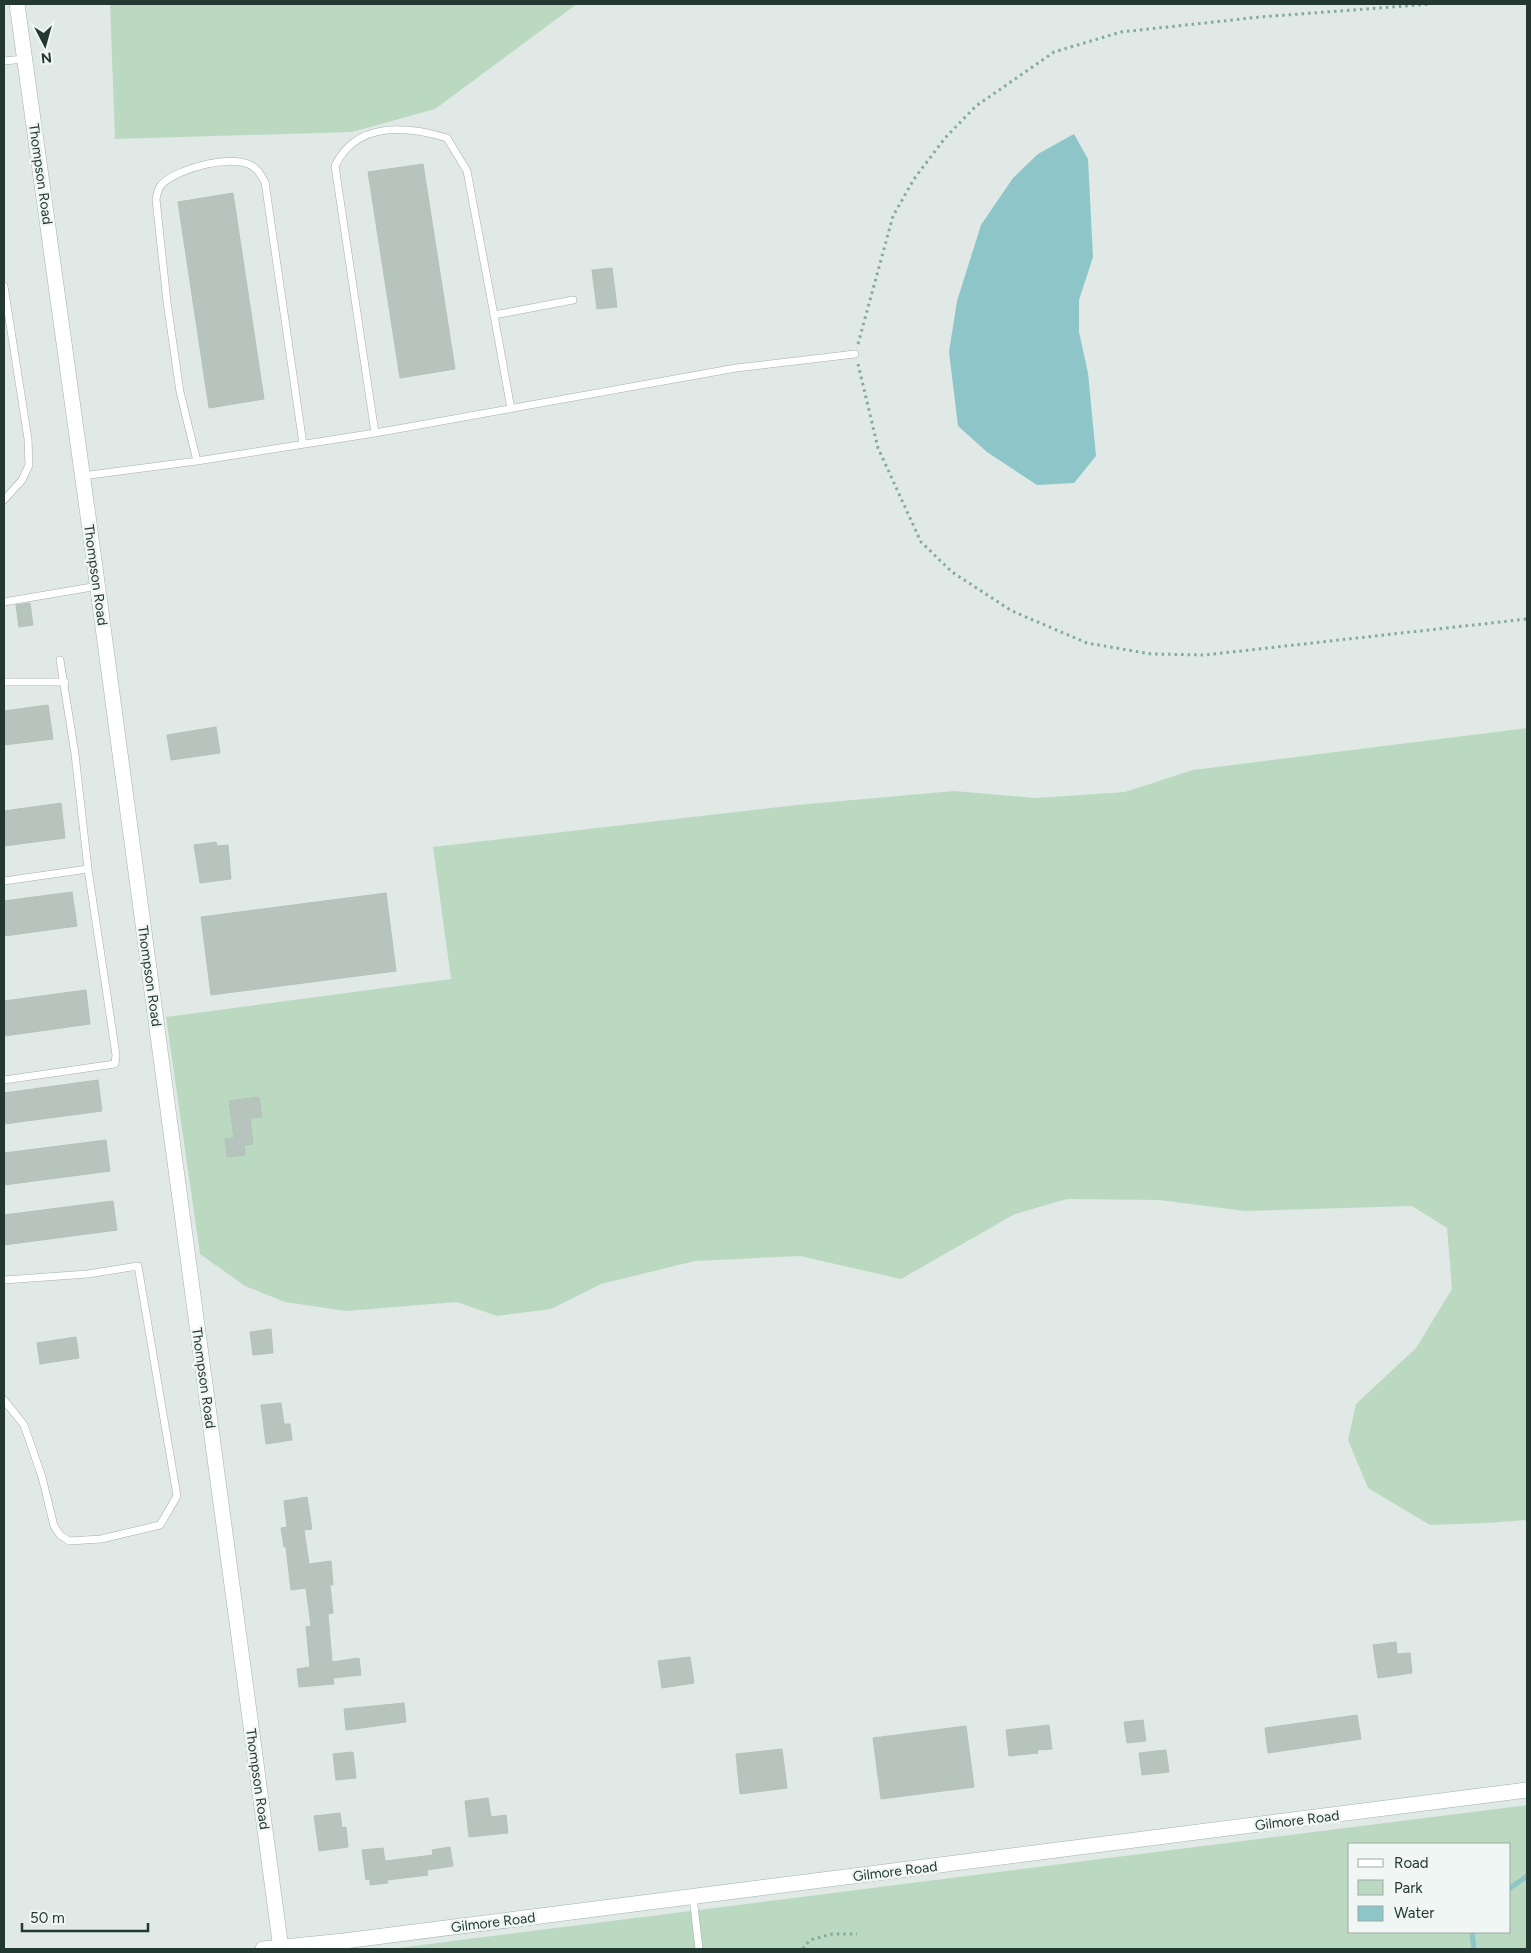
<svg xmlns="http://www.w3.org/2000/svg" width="1531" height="1953" viewBox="0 0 1531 1953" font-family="Figtree,sans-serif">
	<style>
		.green { fill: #bbd9c1; fill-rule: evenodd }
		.water { fill: #8dc5c9 }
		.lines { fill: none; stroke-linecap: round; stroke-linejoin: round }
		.stream { stroke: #8dc5c9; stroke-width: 5 }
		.building { fill: #b6c4bd; stroke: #b3c2bb }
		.lane-casing { stroke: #a4b0ab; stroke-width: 8 }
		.secondary-casing { stroke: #a1b4ab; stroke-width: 16 }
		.path { stroke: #84aa9b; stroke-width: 3; stroke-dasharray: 2.5 4; stroke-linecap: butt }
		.lane { stroke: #fff; stroke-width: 7 }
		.secondary { stroke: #fff; stroke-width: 15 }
		.labels { text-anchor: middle; stroke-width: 5; stroke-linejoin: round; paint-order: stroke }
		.street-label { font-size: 14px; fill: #233831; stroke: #f0f6f3 }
	</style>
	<rect width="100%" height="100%" fill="#e0e9e5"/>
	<path class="green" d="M110,4h467l-142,105 -83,23 -237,7z
		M1527,728v792l-40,3 -57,2 -62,-37 -20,-48 8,-36 60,-56 36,-59 -5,-61 -35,-22 -167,5 -86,-11 -92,-1 -52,15 -114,65 -101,-23 -105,5 -94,23 -50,25 -54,7 -40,-14 -111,9 -61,-9 -40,-16 -45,-32 -34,-237 285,-38 -18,-132 364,-42 157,-14 81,7 90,-6 68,-22z
		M1527,1805v144h-1137zM1350,1844h160v88h-160z"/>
	<path class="water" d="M1074,134l14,25 5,98 -14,43v32l9,41 8,83 -22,27 -37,2 -50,-33 -29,-26 -9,-74 8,-51 24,-76 32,-47 25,-24z"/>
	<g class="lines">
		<path class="stream" d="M1510,1888l17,-12
			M1472,1932l2,17"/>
	</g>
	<path class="building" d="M423,164l32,205 -55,9 -32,-206z
		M233,193l31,206 -55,9 -31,-206z
		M612,268l5,39 -20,2 -5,-39z
		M30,603l3,22 -14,2 -3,-22z
		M48,705l5,34 -49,6v-34z
		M216,727l4,26 -49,7 -4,-25z
		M61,803l4,35 -61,8v-35z
		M216,842l1,4 11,-1 3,34 -31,4 -6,-38z
		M72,892l5,34 -73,10v-35z
		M386,893l10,78 -185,24 -10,-78z
		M86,990l4,34 -86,12v-35z
		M98,1080l4,31 -98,13v-31z
		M259,1097l3,20 -12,1 3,26 -9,1 1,10 -18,2 -2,-18 9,-1 -5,-37z
		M106,1140l4,31 -106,14v-32z
		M113,1201l4,29 -113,15v-30z
		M271,1329l2,24 -20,2 -3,-23z
		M76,1337l3,21 -39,6 -3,-21z
		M281,1403l3,21h6l2,16 -26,4 -5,-39z
		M307,1497l5,32 -8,1 5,34 22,-3 2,24h-3l3,28 -5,1 4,48 27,-4 2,17 -28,3 1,6 -35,3 -2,-18 13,-2 -4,-40 5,-1 -5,-38 -15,2 -5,-43h-2l-3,-19 6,-1 -3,-26z
		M1396,1642l1,12 13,-1 2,20 -34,5 -5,-33z
		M690,1657l4,26 -32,5 -4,-27z
		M404,1703l2,19 -60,8 -2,-21z
		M1357,1715l4,24 -93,14 -3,-25z
		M1143,1720l3,21 -19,2 -3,-21z
		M1049,1725l3,24 -15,1 1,3 -29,3 -3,-26z
		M966,1726l8,61 -93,12 -8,-61z
		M782,1749l5,39 -47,6 -4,-40z
		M1166,1750l3,22 -27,3 -3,-22z
		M353,1752l3,26 -20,2 -3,-26z
		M488,1798l3,19 15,-2 2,18 -39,4 -4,-36z
		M340,1813l2,15 4,-1 2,20 -29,4 -5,-35z
		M450,1847l3,19 -26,4 1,5 -41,5 1,3 -18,2v-6l-4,1 -4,-30 21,-2 2,13 48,-6 -1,-5z"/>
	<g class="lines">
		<defs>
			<path id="lane" d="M4,61l20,-2
				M4,286l24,153 1,26 -7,15 -18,20
				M511,409l-17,-94 79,-15
				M375,433l-40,-267c21,-45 72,-40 112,-28l20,33 27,144
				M197,461l-17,-69 -13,-90 -11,-103c1,-5 2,-10 5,-14 16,-17 77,-34 95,-16 4,3 6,9 9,13l38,262
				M82,476l115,-15 178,-28 361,-65 119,-14
				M4,602l94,-16
				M4,682h61
				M4,881l84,-12
				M4,1080l111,-16 1,-9 -28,-186 -13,-115 -15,-94
				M4,1280l84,-6 50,-8 39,230 -17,29 -59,14 -32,2 -9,-6 -6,-9 -12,-49 -18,-52 -20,-25
				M693,1897l6,52"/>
			<path id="secondary" d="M17,4l72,519 192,1426
				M263,1949l81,-8 1183,-151"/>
		</defs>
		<use href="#lane" class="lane-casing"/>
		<use href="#secondary" class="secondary-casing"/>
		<path class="path" d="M858,344l35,-128 21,-37 31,-41 31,-32 78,-54 67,-20 139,-15 171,-13
			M858,364l20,84 43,94 31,30 60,39 75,32 64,11 54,1 322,-36
			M803,1949l7,-9 22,-6h25"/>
		<use href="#lane" class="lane"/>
		<use href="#secondary" class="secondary"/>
	</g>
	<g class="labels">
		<g class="street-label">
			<text transform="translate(41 174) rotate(82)" y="5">Thompson Road</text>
			<text transform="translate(96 575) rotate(82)" y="5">Thompson Road</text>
			<text transform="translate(150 976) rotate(82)" y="5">Thompson Road</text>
			<text transform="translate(204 1378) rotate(82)" y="5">Thompson Road</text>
			<text transform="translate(258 1779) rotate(82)" y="5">Thompson Road</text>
			<text transform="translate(1297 1820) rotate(-7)" y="5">Gilmore Road</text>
			<text transform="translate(895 1871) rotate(-7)" y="5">Gilmore Road</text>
			<text transform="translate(493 1922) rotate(-7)" y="5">Gilmore Road</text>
		</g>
	</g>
	<rect width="1531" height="1953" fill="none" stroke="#233831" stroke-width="10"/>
	<rect x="1348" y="1843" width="162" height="90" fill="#f0f6f3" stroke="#9eaaa5"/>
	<rect x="1358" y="1859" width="25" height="8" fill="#ffffff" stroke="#9eaaa5"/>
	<text x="1394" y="1868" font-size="15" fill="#233831">Road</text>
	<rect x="1358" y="1880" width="25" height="15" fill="#bbd9c1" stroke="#9eaaa5"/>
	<text x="1394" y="1893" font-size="15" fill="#233831">Park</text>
	<rect x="1358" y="1906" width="25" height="15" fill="#8dc5c9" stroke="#9eaaa5"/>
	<text x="1394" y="1918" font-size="15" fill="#233831">Water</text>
	<g transform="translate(45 45) rotate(174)" stroke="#f0f6f3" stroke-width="4" paint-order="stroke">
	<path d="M0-4L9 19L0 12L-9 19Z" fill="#233831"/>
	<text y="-8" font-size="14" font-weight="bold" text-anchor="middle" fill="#233831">N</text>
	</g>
	<path d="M22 1923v8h126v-8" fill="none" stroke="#233831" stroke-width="2.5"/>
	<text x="30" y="1923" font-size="15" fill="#233831" stroke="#f0f6f3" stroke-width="4" paint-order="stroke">50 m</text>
</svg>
